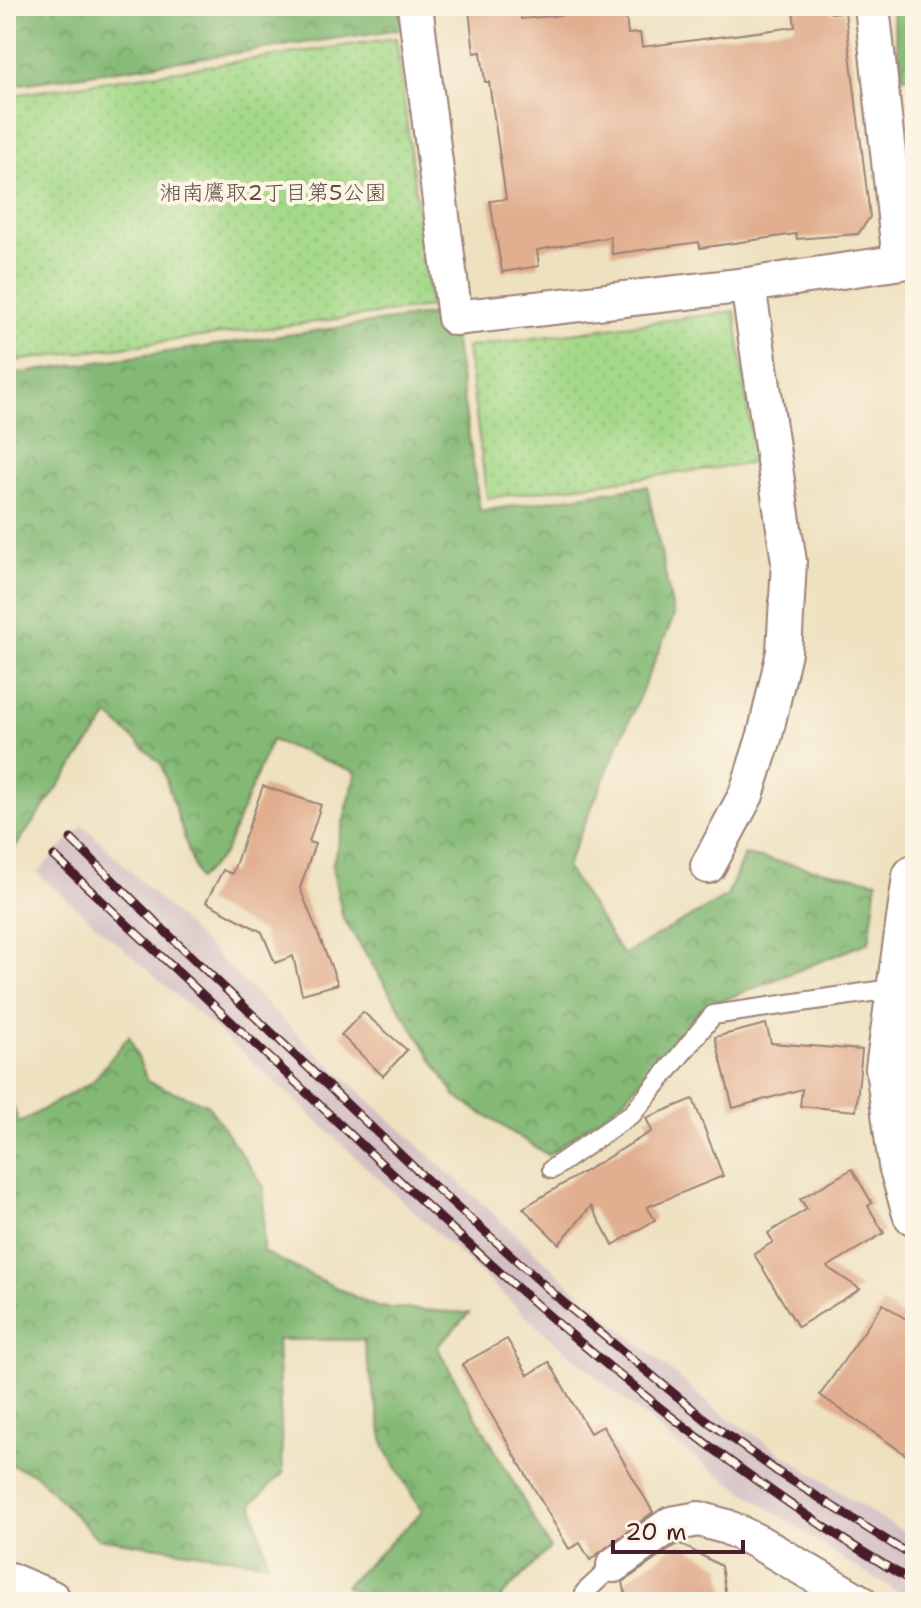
<svg xmlns="http://www.w3.org/2000/svg" width="921" height="1608" viewBox="0 0 921 1608" font-family="'Shantell Sans','Klee One',sans-serif">
	<style>
		.railway { fill: #d2bec3 }
		.forest { fill: url(#forest-crowns); stroke: #666c50; stroke-width: 2 }
		.park { fill: url(#park-dots); stroke: #777c5a; stroke-width: 2 }
		.building { fill: #e1ae8f }
		.lines { fill: none; stroke-linecap: round; stroke-linejoin: round }
		.lane-casing { stroke: #9c8076; stroke-width: 22 }
		.street-casing { stroke: #9c8076; stroke-width: 38 }
		.secondary-casing { stroke: #9c8076; stroke-width: 48 }
		.highway-casing { stroke: #9c8076; stroke-width: 48 }
		.lane { stroke: #fff; stroke-width: 18 }
		.street { stroke: #fff; stroke-width: 34 }
		.secondary { stroke: #fff; stroke-width: 44 }
		.highway { stroke: #fff; stroke-width: 44 }
		.rail-casing { stroke: #4a1f2b; stroke-width: 9 }
		.rail { stroke: #fcf5e5; stroke-width: 6; stroke-dasharray: 18; stroke-linecap: butt }
		.labels { text-anchor: middle; stroke-width: 8; stroke-linejoin: round; paint-order: stroke }
		.park-label { font-size: 22px; fill: #604e42; stroke: #fcf5e5 }
	</style>
	<defs>
		<pattern id="forest-crowns" width="20" height="18" patternUnits="userSpaceOnUse" patternTransform="scale(2)"><rect width="20" height="18" fill="#83b975"/><path d="M2 6a3 3 0 1 1 6 0M12 15a3 3 0 1 1 6 0" fill="none" stroke="#6d9660"/></pattern>
		<pattern id="park-dots" width="8" height="8" patternUnits="userSpaceOnUse" patternTransform="scale(2)"><rect width="8" height="8" fill="#a4d989"/><path d="M2 2h.1M6 6h.1" fill="none" stroke="#8fba76" stroke-width="1.8" stroke-linecap="round"/></pattern>
	</defs>
	<rect width="100%" height="100%" fill="#fcf5e5"/>
	<filter id="ink" filterUnits="userSpaceOnUse"><feTurbulence type="fractalNoise" baseFrequency=".0125" numOctaves="2"/><feDisplacementMap in="SourceGraphic" scale="16" xChannelSelector="R" yChannelSelector="G"/><feConvolveMatrix kernelMatrix="1 2 1 2 8 2 1 2 1" color-interpolation-filters="sRGB"/></filter>
	<filter id="wash" filterUnits="userSpaceOnUse"><feTurbulence type="fractalNoise" baseFrequency=".006" numOctaves="4" result="noise"/><feDisplacementMap in="SourceGraphic" scale="32" xChannelSelector="R" yChannelSelector="G"/><feGaussianBlur stdDeviation="1.8" result="paint"/><feColorMatrix in="noise" values="0 0 0 0 0 0 0 0 0 0 0 0 0 0 0 0 0 1.4 0 .05"/><feComposite in="paint" operator="in"/></filter>
	<g filter="url(#wash)">
		<rect width="100%" height="100%" fill="#eee1c0"/>
		<path class="railway" d="M83,825l213,208 279,256 140,120 160,106 40,23v64l-68,-40 -162,-111 -147,-124 -275,-256 -226,-198z"/>
		<path class="forest" d="M6,6h393l3,23 -396,57z
			M891,6h24v69l-12,2z
			M441,313l13,23 26,175 167,-25 27,130 -108,251 57,88 104,-59 17,-41 133,26 -8,61 -170,68 -75,90 -76,55 -92,-58 -113,-179 -11,-51 24,-95 -85,-32 -47,114 -26,26 -37,-116 -52,-48 -103,144v-485z
			M129,1036l19,46 59,22 57,83 -1,65 113,55 93,6 -32,34 113,201 -54,54h-123l-28,-16 77,-74 -37,-64 -22,-108h-86l6,133 -31,30 16,60 -171,-25 -62,-64 -29,-11v-376l13,36 74,-42z"/>
		<path class="park" d="M396,38l34,269 -424,55v-266z
			M735,311l20,152 -268,35 -20,-151z"/>
		<g id="blocks">
			<path class="building" d="M504,6h16l1,13 104,-10 3,25 12,-1 2,14 153,-20 -2,-18 37,-3 1,7 14,-1 25,205 -12,17 -61,5 -1,-5 -96,14 -1,-6 -87,12 -2,-17 -73,13 2,16 -37,6 -12,-71 16,-2 -17,-117h-4l-4,-30 -7,1 -5,-43z
				M263,786l58,19 -12,37 6,2 -15,44 38,96 -36,10 -9,-38 -18,7 -13,-31 -56,-30 17,-32 9,4z
				M363,1012l44,38 -24,26 -42,-41z
				M766,1024l5,19 91,7 -6,61 -56,-5 2,-17 -69,19 -18,-71z
				M693,1099l30,77 -76,31 8,13 -42,25 -22,-39 -32,38 -36,-36 129,-77 -6,-13z
				M852,1169l20,34 -4,3 16,27 -57,34 33,22 -62,38 -44,-73 19,-12 -5,-9 39,-24 -7,-10z
				M883,1304l32,21v136l-95,-66z
				M507,1339l21,36 21,-13 41,71 13,-7 50,86 -63,48 -10,-17 -11,6 -107,-185z
				M679,1543l42,23 6,36h-100l-4,-20z"/>
		</g>
	</g>
	<g filter="url(#ink)">
		<use href="#blocks" fill-opacity="0" stroke="#9c8076" stroke-width="2"/>
		<g class="lines">
			<defs>
				<path id="lane" d="M552,1169l81,-56 80,-98 185,-27
					M586,1602l-1,-10 29,-27"/>
				<path id="street" d="M415,6l40,312 293,-33 167,-25
					M872,6l28,256
					M708,866l38,-71 19,-60 19,-83 5,-90 -41,-277
					M614,1565l57,-41 28,-5 28,8 31,15 102,60"/>
				<path id="secondary" d="M915,877l-27,191 13,97 14,48"/>
				<path id="highway" d="M6,1584l43,18"/>
			</defs>
			<use href="#lane" class="lane-casing"/>
			<use href="#street" class="street-casing"/>
			<use href="#secondary" class="secondary-casing"/>
			<use href="#highway" class="highway-casing"/>
			<use href="#lane" class="lane"/>
			<use href="#street" class="street"/>
			<use href="#secondary" class="secondary"/>
			<use href="#highway" class="highway"/>
			<defs>
				<path id="rail" d="M71,839l107,105 245,232 141,127 142,117 72,52 137,86
					M54,856c85,80 171,159 256,240 189,179 378,356 605,487"/>
			</defs>
			<use href="#rail" class="rail-casing"/>
			<use href="#rail" class="rail"/>
		</g>
	</g>
	<g class="labels">
		<g class="park-label">
			<text x="273" y="200">湘南鷹取2丁目第5公園</text>
		</g>
	</g>
	<rect width="921" height="1608" fill="none" stroke="#fcf5e5" stroke-width="32"/>
	<path d="M613 1540v12h130v-12" fill="none" stroke="#4a1f2b" stroke-width="4"/>
	<text x="625" y="1540" font-size="24" fill="#4a1f2b" stroke="#fcf5e5" stroke-width="6" paint-order="stroke">20 m</text>
</svg>
